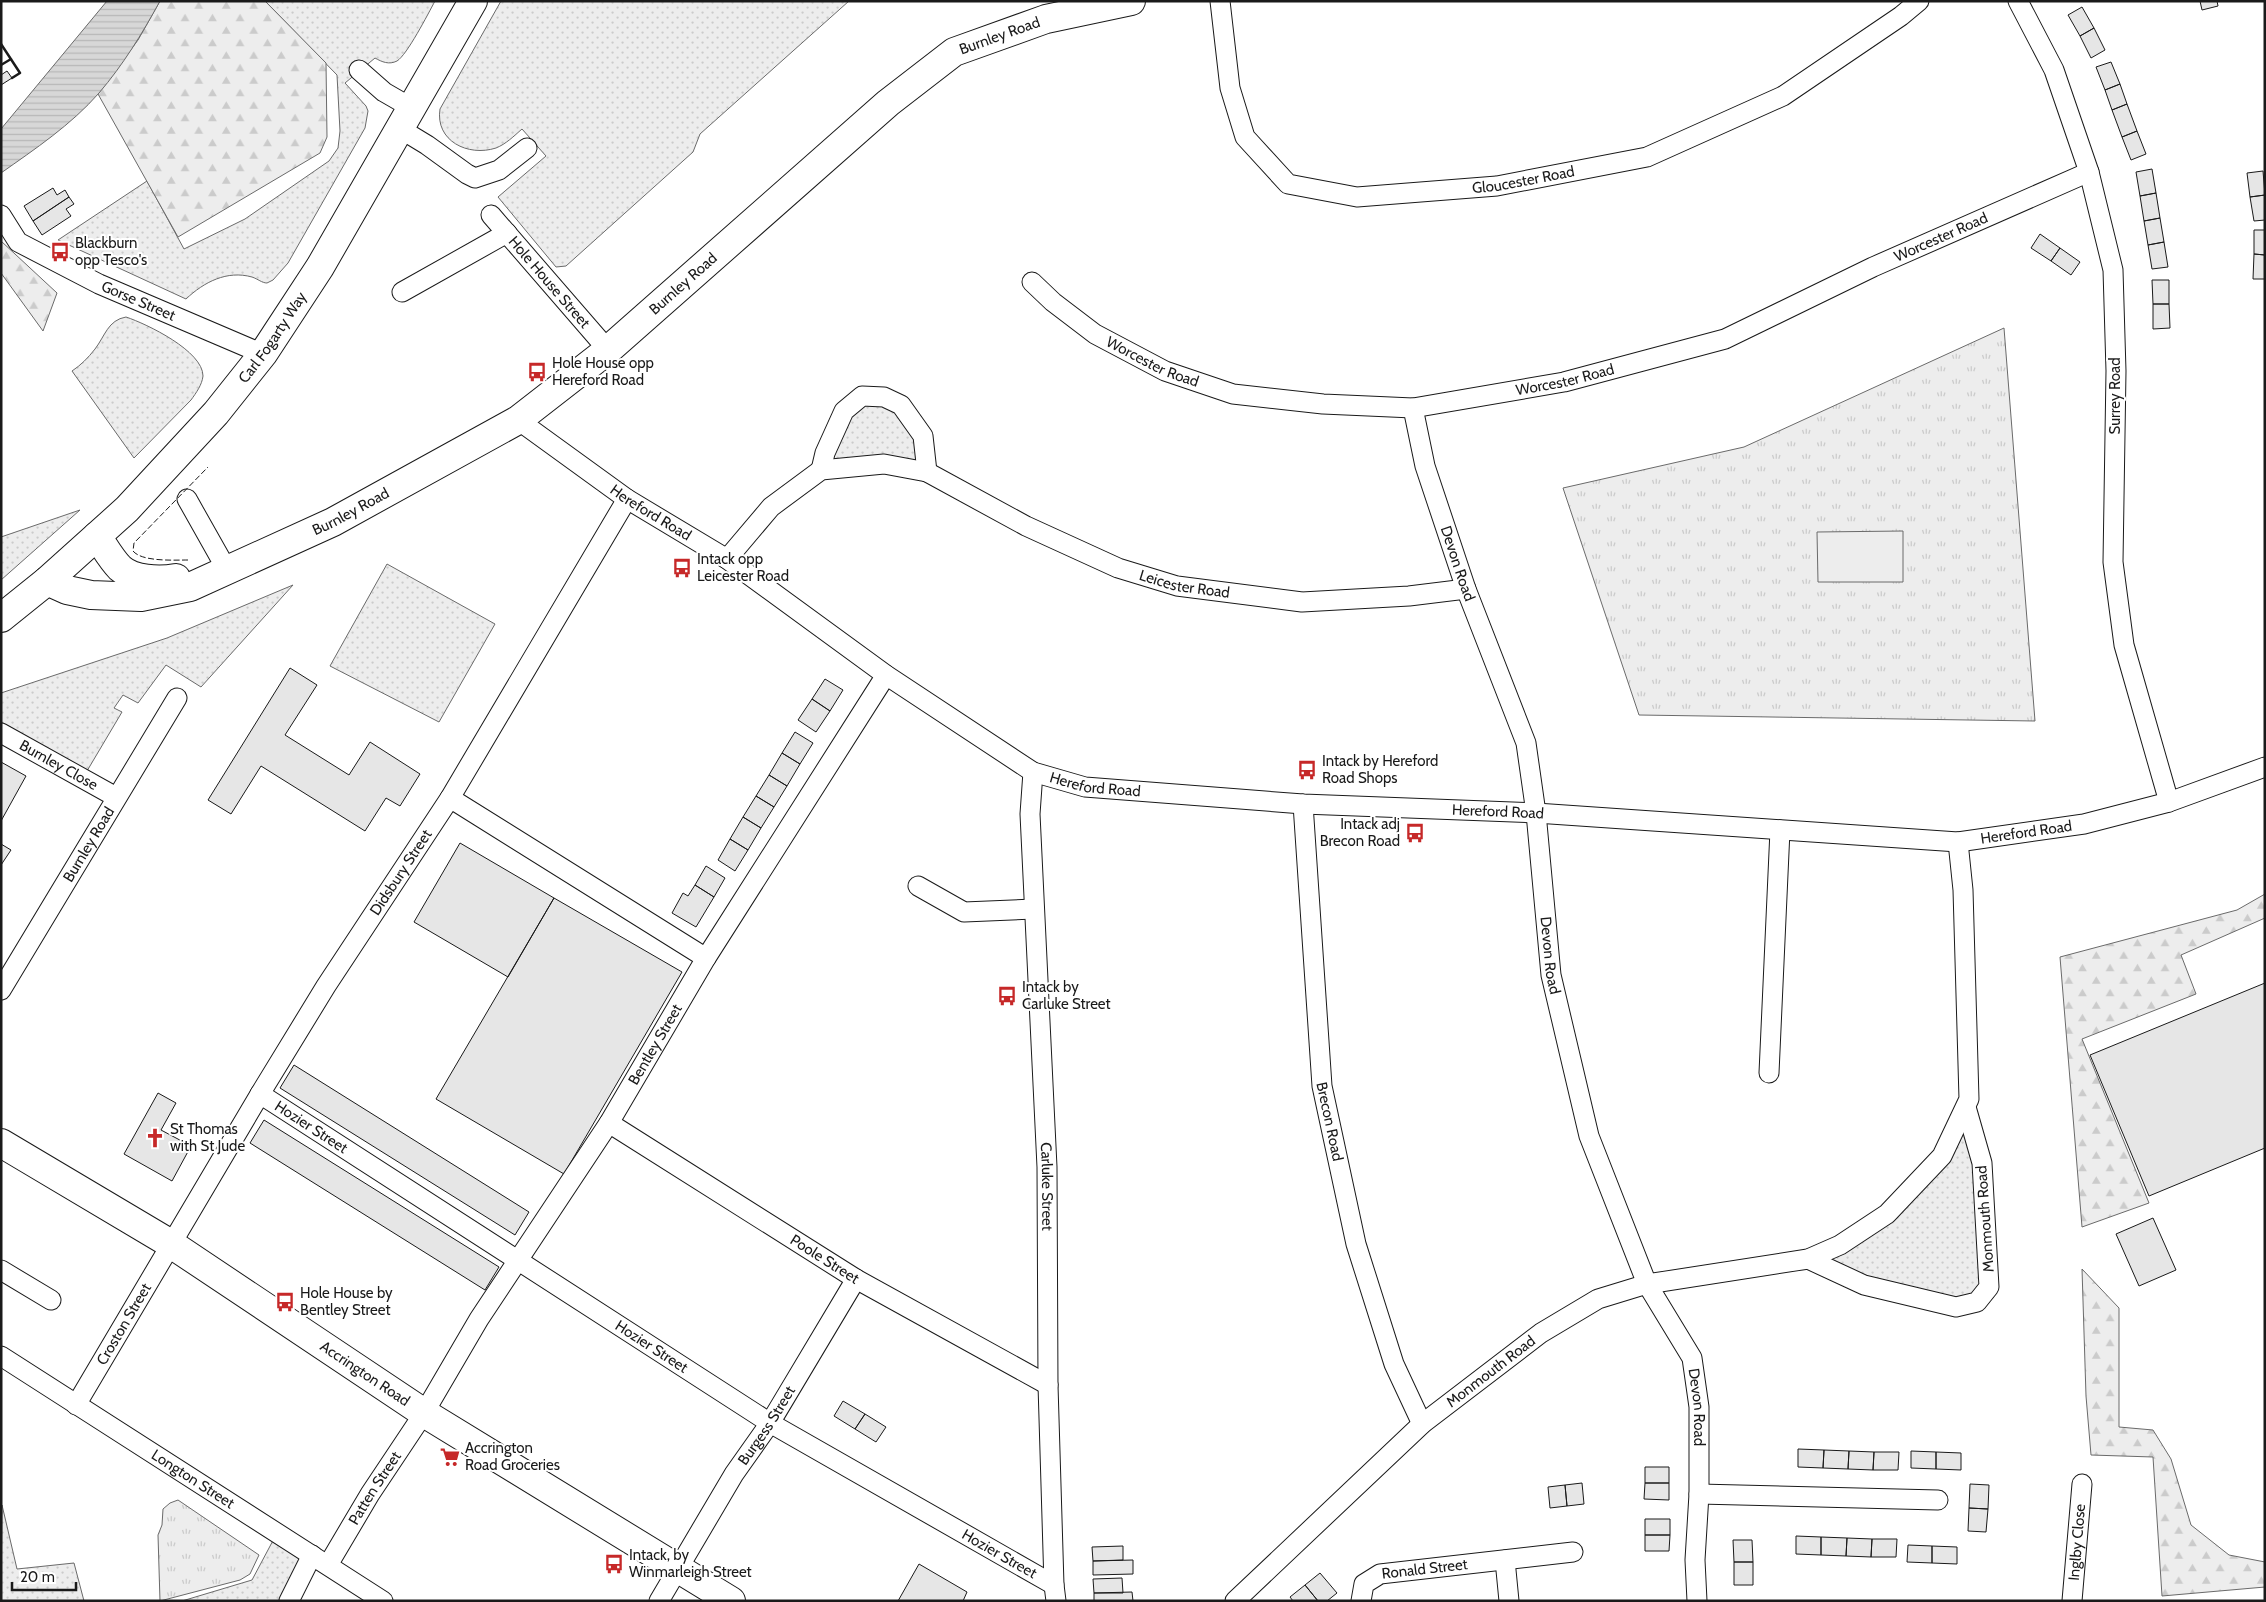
<svg xmlns="http://www.w3.org/2000/svg" width="2266" height="1602" viewBox="0 0 2266 1602" font-family="Cabin,sans-serif">
	<style>
		.grass { fill: url(#grass-dots); stroke: #6a6a6a }
		.forest { fill: url(#forest-firs); stroke: #6a6a6a }
		.park { fill: url(#park-tufts); stroke: #6a6a6a }
		.pitch { fill: #ededed; stroke: #6a6a6a }
		.water { fill: url(#water-rules); stroke: #6a6a6a }
		.building { fill: #e6e6e6; stroke: #1a1a1a }
		.lines { fill: none; stroke-linecap: round; stroke-linejoin: round }
		.street-casing { stroke: #1a1a1a; stroke-width: 21 }
		.secondary-casing { stroke: #1a1a1a; stroke-width: 30 }
		.primary-casing { stroke: #1a1a1a; stroke-width: 30 }
		.highway-casing { stroke: #1a1a1a; stroke-width: 30 }
		.street { stroke: #fff; stroke-width: 19 }
		.secondary { stroke: #fff; stroke-width: 28 }
		.primary { stroke: #fff; stroke-width: 28 }
		.highway { stroke: #fff; stroke-width: 28 }
		.fence { stroke: #1a1a1a; stroke-width: 1; stroke-dasharray: 6 2.5; stroke-linecap: butt }
		.wall { stroke: #1a1a1a; stroke-width: 2.5 }
		.labels { text-anchor: middle; stroke-width: 4; stroke-linejoin: round; paint-order: stroke }
		.street-label { font-size: 15px; fill: #1a1a1a; stroke: #fff }
		.poi-label { font-size: 15px; fill: #1a1a1a; stroke: #fff; text-anchor: start }
	</style>
	<defs>
		<pattern id="grass-dots" width="8" height="8" patternUnits="userSpaceOnUse" patternTransform="scale(1.25)"><rect width="8" height="8" fill="#ededed"/><path d="M2 2h.1M6 6h.1" fill="none" stroke="#cbcbcb" stroke-width="1.8" stroke-linecap="round"/></pattern>
		<pattern id="forest-firs" width="22" height="20" patternUnits="userSpaceOnUse" patternTransform="scale(1.25)"><rect width="22" height="20" fill="#ededed"/><path d="M5 1l3.5 6h-7zM16 11l3.5 6h-7z" fill="#cbcbcb"/></pattern>
		<pattern id="park-tufts" width="24" height="20" patternUnits="userSpaceOnUse" patternTransform="scale(1.25)"><rect width="24" height="20" fill="#ededed"/><path d="M3 7l-1-3M5 7V3M7 7l1-3M15 17l-1-3M17 17v-4M19 17l1-3" fill="none" stroke="#cbcbcb"/></pattern>
		<pattern id="water-rules" width="6" height="5" patternUnits="userSpaceOnUse" patternTransform="scale(1.25)"><rect width="6" height="5" fill="#d7d7d7"/><path d="M0 2.5h6" fill="none" stroke="#b8b8b8"/></pattern>
	</defs>
	<rect width="100%" height="100%" fill="#fff"/>
	<path class="grass" d="M265,1h170c-7,13 -28,54 -38,60 -8,4 -15,1 -22,-3l-30,25 21,23 2,5 -3,17 -77,135 -15,17 -6,3c-5,0 -9,-4 -15,-6 -25,-7 -48,5 -66,22l-128,-59 89,-59 37,68 61,-30 84,-58 9,-13 2,-17 -3,-56z
		M501,1h348l-149,133 -7,18 -127,114 -10,1 -58,-70 48,-41 -24,-27c-8,7 -16,15 -26,19 -28,9 -61,-7 -56,-39z
		M126,317c21,7 77,34 77,59 -1,9 -7,17 -12,24l-57,58 -62,-87c9,-6 16,-13 23,-22 10,-13 13,-29 31,-32z
		M862,396l39,9 26,67 -106,-2z
		M80,510l-79,70v-43z
		M387,564l108,60 -56,98 -109,-56z
		M293,585l-92,102 -35,-22 -28,38 -15,-8 -9,13 8,4 -35,59 -86,-49v-29l166,-55z
		M1966,1107l23,180 -33,20 -148,-48 79,-45z
		M2,1505l15,64 57,-6 10,38h-83z
		M277,1533l35,22 -23,46h-107l70,-21z"/>
	<path class="forest" d="M160,1h105l61,62 1,74 -7,16 -142,84 -80,-143 40,-54z
		M1,241l56,52 -14,38 -42,-58z
		M2265,894v24l-84,37 15,39 -114,45 67,164 -67,24 -22,-270 177,-47z
		M2082,1269l37,39v119l34,3 18,29 20,66 38,30 36,7v25l-103,9 -9,-139 -62,-2 -5,-59z"/>
	<path class="park" d="M2004,328l31,393 -396,-6 -76,-227 181,-41z
		M178,1500l81,55 -9,19 -10,6 -80,21 -2,-66 4,-10 1,-16 7,-6z"/>
	<path class="pitch" d="M1903,531v51h-85l-1,-50z"/>
	<path class="water" d="M107,1h53c-18,33 -37,64 -61,92 -28,32 -64,56 -98,80v-44z"/>
	<path class="building" d="M2200,1h17l1,5 -16,4z
		M2082,7l12,21 -14,8 -12,-21z
		M2094,28l11,22 -14,8 -11,-22z
		M2111,62l9,22 -15,6 -9,-23z
		M7,71l5,7 -11,7v-10z
		M2120,84l7,20 -15,6 -7,-20z
		M2127,104l10,27 -15,6 -10,-27z
		M2137,131l9,23 -15,6 -9,-23z
		M2152,169l4,24 -16,3 -4,-24z
		M2263,171l2,24 -15,2 -3,-24z
		M53,188l4,7 8,-5 4,7 -36,24 -9,-15z
		M2156,193l4,25 -16,3 -4,-25z
		M2265,195v25l-11,1 -4,-24z
		M69,197l5,7 -8,5 5,7 -29,19 -9,-14z
		M2160,218l4,24 -16,3 -4,-24z
		M2254,230h11v25l-11,-1z
		M2040,234l20,14 -9,13 -20,-13z
		M2164,242l4,25 -16,2 -4,-24z
		M2060,248l20,14 -9,13 -20,-14z
		M2254,254l11,1v24h-12z
		M2152,280h17v24h-16z
		M2153,304h16l1,24 -17,1z
		M290,668l27,17 -32,50 64,40 21,-33 50,32 -20,32 -14,-8 -21,33 -104,-65 -30,48 -23,-14z
		M825,679l18,11 -13,21 -18,-12z
		M812,699l18,12 -14,21 -18,-12z
		M795,732l18,11 -13,21 -18,-11z
		M782,753l18,11 -13,22 -18,-11z
		M1,762l25,14 -25,45z
		M769,775l18,11 -13,21 -18,-11z
		M756,796l18,11 -13,21 -18,-11z
		M743,817l18,11 -13,22 -18,-11z
		M730,839l18,11 -13,21 -17,-11z
		M460,843l94,55 -46,79 -94,-55z
		M1,844l10,6 -10,15z
		M706,866l19,12 -11,19 -19,-12z
		M695,885l19,12 -18,30 -24,-14 11,-20 5,3z
		M554,898l128,74 -118,202 -128,-75z
		M2265,983v165l-116,48 -59,-141z
		M294,1065l235,147 -14,23 -235,-147z
		M158,1093l18,10 -15,27 30,16 -19,35 -48,-27z
		M264,1120l235,147 -14,23 -235,-147z
		M2153,1218l23,52 -37,16 -23,-52z
		M843,1401l22,13 -10,15 -21,-13z
		M865,1414l21,13 -10,15 -21,-13z
		M1798,1449l26,1 -1,18 -25,-1z
		M1824,1450l25,1 -1,18 -25,-1z
		M1849,1451l25,1 -1,18 -25,-1z
		M1911,1451l25,1v17l-25,-1z
		M1874,1452h25l-1,18h-25z
		M1936,1452l25,1v17l-25,-1z
		M1645,1467h24v16h-24z
		M1582,1483l2,21 -17,2 -2,-21z
		M1645,1483h24v17l-25,-1z
		M1970,1484l19,1 -1,24 -19,-1z
		M1565,1485l2,21 -17,2 -2,-21z
		M1969,1508l19,1 -2,23 -18,-1z
		M1645,1519h25v16h-25z
		M1645,1535h25l-1,16h-24z
		M1796,1536l25,1v18l-25,-1z
		M1821,1537l26,1 -1,18 -25,-1z
		M1847,1538l25,1 -1,18 -25,-1z
		M1872,1539h25l-1,18h-25z
		M1733,1540h19l1,22h-19z
		M1908,1545l24,1v17l-25,-1z
		M1123,1546v14l-30,1 -1,-14z
		M1932,1546l25,1v17l-25,-1z
		M1133,1560v14l-40,1v-14z
		M1734,1562h19v23h-19z
		M919,1564l48,28 -4,9h-65z
		M1320,1573l17,20 -10,8h-9l-13,-16z
		M1122,1578l1,15h-29l-1,-14z
		M1305,1585l13,16h-25l-3,-4z
		M1132,1592l1,9h-39v-8z"/>
	<g class="lines">
		<defs>
			<g id="street">
				<path id="s1" d="M1220,1l10,87 15,49 43,47 69,13 140,-11 150,-29 136,-61 118,-80 18,-15"/>
				<path d="M2018,1l36,69 35,102 24,98 3,101 -3,191 11,83 45,157"/>
				<path d="M359,70l25,22 26,15"/>
				<path d="M399,128l28,17 40,29 8,4 24,-8 28,-22"/>
				<path id="s2" d="M1,215l17,27 81,42 164,70"/>
				<path id="s3" d="M491,215l117,135"/>
				<path id="s4" d="M1032,282l21,20 42,32 70,37 68,23 90,10 90,4 151,-26 161,-43 148,-72 216,-95"/>
				<path d="M402,292l105,-59"/>
				<path id="s5" d="M1413,408l12,58 41,123 60,154 10,70 15,162 38,161 58,148 45,74 7,49v87l-4,66 2,41"/>
				<path id="s6" d="M518,420l109,79 100,60 159,116 147,97 52,15 218,17 233,9 422,29 126,-18 85,-22 96,-35"/>
				<path d="M821,470l4,-17 19,-42 18,-15 22,1 17,8 22,31 4,36"/>
				<path d="M187,499l40,71"/>
				<path id="s7" d="M727,559l44,-52 50,-37 63,-6 43,8 99,54 92,42 59,18 125,16 107,-6 57,-7"/>
				<path id="s8" d="M1,733l115,64"/>
				<path id="s9" d="M1033,772l-3,42 17,353 1,218 6,200 2,16"/>
				<path d="M450,798l256,160"/>
				<path id="s10" d="M1303,804l19,282 34,158 38,120 28,60"/>
				<path d="M918,886l46,26 70,-3"/>
				<path id="s11" d="M1,990l176,-292"/>
				<path d="M1769,1073l11,-243"/>
				<path id="s12" d="M260,1094l510,329 284,162"/>
				<path id="s13" d="M609,1123l247,156 192,106"/>
				<path d="M1808,1259l56,26 92,22 21,-5 12,-15 -7,-124 -16,-56"/>
				<path d="M1,1270l50,30"/>
				<path id="s14" d="M1,1356l382,245"/>
				<path id="s15" d="M76,1405l184,-311 66,-108 124,-188 177,-299"/>
				<path d="M1699,1494l239,6"/>
				<path d="M1505,1560l4,41"/>
				<path id="s16" d="M328,1565l42,-71 54,-81 55,-94 130,-196 97,-165 180,-283"/>
				<path d="M289,1601l23,-46"/>
				<path id="s17" d="M659,1601l75,-127 36,-51 86,-144"/>
				<path id="s18" d="M1235,1601l187,-177 119,-91 57,-34 49,-15 161,-25 32,-14 47,-31 55,-58 27,-57 -6,-209 -5,-48"/>
				<path id="s19" d="M1361,1601l3,-17 16,-10 193,-22"/>
				<path id="s20" d="M2072,1601l10,-117"/>
			</g>
			<g id="secondary">
				<path d="M97,536c7,10 14,23 23,32 13,12 39,13 56,10"/>
				<path id="s21" d="M47,581l20,9 24,5 50,2 49,-10 143,-65 185,-102 90,-70 280,-247 66,-51 92,-33 85,-18"/>
			</g>
			<g id="primary">
				<path id="s22" d="M1,1143l170,101 253,169 307,188"/>
			</g>
			<g id="highway">
				<path id="s23" d="M1,618l46,-37 80,-72 89,-96 47,-59 57,-87 153,-266"/>
			</g>
		</defs>
		<use href="#street" class="street-casing"/>
		<use href="#secondary" class="secondary-casing"/>
		<use href="#primary" class="primary-casing"/>
		<use href="#highway" class="highway-casing"/>
		<use href="#street" class="street"/>
		<use href="#secondary" class="secondary"/>
		<use href="#primary" class="primary"/>
		<use href="#highway" class="highway"/>
		<path class="fence" d="M188,560c-14,0 -46,2 -55,-9l1,-8 74,-76"/>
		<path class="wall" d="M1,44l19,29 -8,5
			M1,65l10,-6"/>
	</g>
	<defs>
		<symbol id="bus-bare" viewBox="-9 -9 18 18"><path d="M-5-6H5V4H4V6H2V4H-2V6H-4V4H-5ZM-3.5-4V0h7V-4ZM-3.5 1.2v1.5H-2V1.2ZM2 1.2v1.5H3.5V1.2Z" fill="#c62828" stroke="#fff" stroke-width="2.5" paint-order="stroke"/></symbol>
		<symbol id="church-bare" viewBox="-9 -9 18 18"><path d="M-1.2-6h2.4v3.5h3.3v2.4h-3.3V6h-2.4V-.1h-3.3v-2.4h3.3Z" fill="#c62828" stroke="#fff" stroke-width="2.5" paint-order="stroke"/></symbol>
		<symbol id="supermarket-bare" viewBox="-9 -9 18 18"><path d="M-6-5.5h2.5l.6 2H6L4.5 2H-2.5L-4.4-4H-6ZM-1.5 3.2a1.3 1.3 0 1 0 .1 0ZM3 3.2a1.3 1.3 0 1 0 .1 0Z" fill="#c62828" stroke="#fff" stroke-width="2.5" paint-order="stroke"/></symbol>
	</defs>
	<g fill-rule="evenodd">
		<use href="#bus-bare" x="46" y="238" width="28" height="28"/>
		<use href="#bus-bare" x="523" y="358" width="28" height="28"/>
		<use href="#bus-bare" x="668" y="554" width="28" height="28"/>
		<use href="#bus-bare" x="1293" y="756" width="28" height="28"/>
		<use href="#bus-bare" x="1401" y="819" width="28" height="28"/>
		<use href="#bus-bare" x="993" y="982" width="28" height="28"/>
		<use href="#church-bare" x="141" y="1124" width="28" height="28"/>
		<use href="#bus-bare" x="271" y="1288" width="28" height="28"/>
		<use href="#supermarket-bare" x="436" y="1443" width="28" height="28"/>
		<use href="#bus-bare" x="600" y="1550" width="28" height="28"/>
	</g>
	<g class="labels">
		<g class="street-label">
			<text dy="5" stroke="none"><textPath href="#s21" startOffset="1134">Burnley Road</textPath></text>
			<text dy="5" stroke="none"><textPath href="#s1" startOffset="440">Gloucester Road</textPath></text>
			<text dy="5" stroke="none"><textPath href="#s4" startOffset="972">Worcester Road</textPath></text>
			<text dy="5" stroke="none"><textPath href="#s3" startOffset="89">Hole House Street</textPath></text>
			<text dy="5" stroke="none"><textPath href="#s21" startOffset="729">Burnley Road</textPath></text>
			<text dy="5" stroke="none"><textPath href="#s2" startOffset="166">Gorse Street</textPath></text>
			<text dy="5" stroke="none"><textPath href="#s23" startOffset="392">Carl Fogarty Way</textPath></text>
			<text dy="5" stroke="none"><textPath href="#s4" startOffset="146">Worcester Road</textPath></text>
			<text dy="5" stroke="none"><textPath href="#s4" startOffset="568">Worcester Road</textPath></text>
			<text transform="translate(2115 396) rotate(-90)" y="5">Surrey Road</text>
			<text dy="5" stroke="none"><textPath href="#s21" startOffset="324">Burnley Road</textPath></text>
			<text dy="5" stroke="none"><textPath href="#s6" startOffset="162">Hereford Road</textPath></text>
			<text dy="5" stroke="none"><textPath href="#s5" startOffset="162">Devon Road</textPath></text>
			<text dy="5" stroke="none"><textPath href="#s7" startOffset="520">Leicester Road</textPath></text>
			<text dy="5" stroke="none"><textPath href="#s8" startOffset="66">Burnley Close</textPath></text>
			<text dy="5" stroke="none"><textPath href="#s6" startOffset="688">Hereford Road</textPath></text>
			<text dy="5" stroke="none"><textPath href="#s6" startOffset="1092">Hereford Road</textPath></text>
			<text dy="5" stroke="none"><textPath href="#s6" startOffset="1622">Hereford Road</textPath></text>
			<text dy="5" stroke="none"><textPath href="#s11" startOffset="170">Burnley Road</textPath></text>
			<text dy="5" stroke="none"><textPath href="#s15" startOffset="624">Didsbury Street</textPath></text>
			<text dy="5" stroke="none"><textPath href="#s5" startOffset="568">Devon Road</textPath></text>
			<text dy="5" stroke="none"><textPath href="#s16" startOffset="615">Bentley Street</textPath></text>
			<text dy="5" stroke="none"><textPath href="#s10" startOffset="319">Brecon Road</textPath></text>
			<text dy="5" stroke="none"><textPath href="#s12" startOffset="61">Hozier Street</textPath></text>
			<text dy="5" stroke="none"><textPath href="#s9" startOffset="415">Carluke Street</textPath></text>
			<text transform="translate(1985 1219) rotate(-94)" y="5">Monmouth Road</text>
			<text dy="5" stroke="none"><textPath href="#s13" startOffset="255">Poole Street</textPath></text>
			<text dy="5" stroke="none"><textPath href="#s15" startOffset="94">Croston Street</textPath></text>
			<text dy="5" stroke="none"><textPath href="#s12" startOffset="466">Hozier Street</textPath></text>
			<text dy="5" stroke="none"><textPath href="#s18" startOffset="344">Monmouth Road</textPath></text>
			<text dy="5" stroke="none"><textPath href="#s22" startOffset="431">Accrington Road</textPath></text>
			<text dy="5" stroke="none"><textPath href="#s5" startOffset="1048">Devon Road</textPath></text>
			<text dy="5" stroke="none"><textPath href="#s17" startOffset="206">Burgess Street</textPath></text>
			<text dy="5" stroke="none"><textPath href="#s14" startOffset="228">Longton Street</textPath></text>
			<text dy="5" stroke="none"><textPath href="#s16" startOffset="90">Patten Street</textPath></text>
			<text dy="5" stroke="none"><textPath href="#s20" startOffset="59">Inglby Close</textPath></text>
			<text dy="5" stroke="none"><textPath href="#s12" startOffset="871">Hozier Street</textPath></text>
			<text dy="5" stroke="none"><textPath href="#s19" startOffset="81">Ronald Street</textPath></text>
		</g>
		<g class="poi-label">
			<text x="75" y="248">Blackburn<tspan x="75" dy="17">opp Tesco's</tspan></text>
			<text x="552" y="368">Hole House opp<tspan x="552" dy="17">Hereford Road</tspan></text>
			<text x="697" y="564">Intack opp<tspan x="697" dy="17">Leicester Road</tspan></text>
			<text x="1322" y="766">Intack by Hereford<tspan x="1322" dy="17">Road Shops</tspan></text>
			<text x="1400" y="829" text-anchor="end">Intack adj<tspan x="1400" dy="17">Brecon Road</tspan></text>
			<text x="1022" y="992">Intack by<tspan x="1022" dy="17">Carluke Street</tspan></text>
			<text x="170" y="1134">St Thomas<tspan x="170" dy="17">with St Jude</tspan></text>
			<text x="300" y="1298">Hole House by<tspan x="300" dy="17">Bentley Street</tspan></text>
			<text x="465" y="1453">Accrington<tspan x="465" dy="17">Road Groceries</tspan></text>
			<text x="629" y="1560">Intack, by<tspan x="629" dy="17">Winmarleigh Street</tspan></text>
		</g>
	</g>
	<rect width="2266" height="1602" fill="none" stroke="#1a1a1a" stroke-width="5"/>
	<path d="M12 1582v8h64v-8" fill="none" stroke="#1a1a1a" stroke-width="2.5"/>
	<text x="20" y="1582" font-size="15" fill="#1a1a1a" stroke="#ffffff" stroke-width="4" paint-order="stroke">20 m</text>
</svg>
